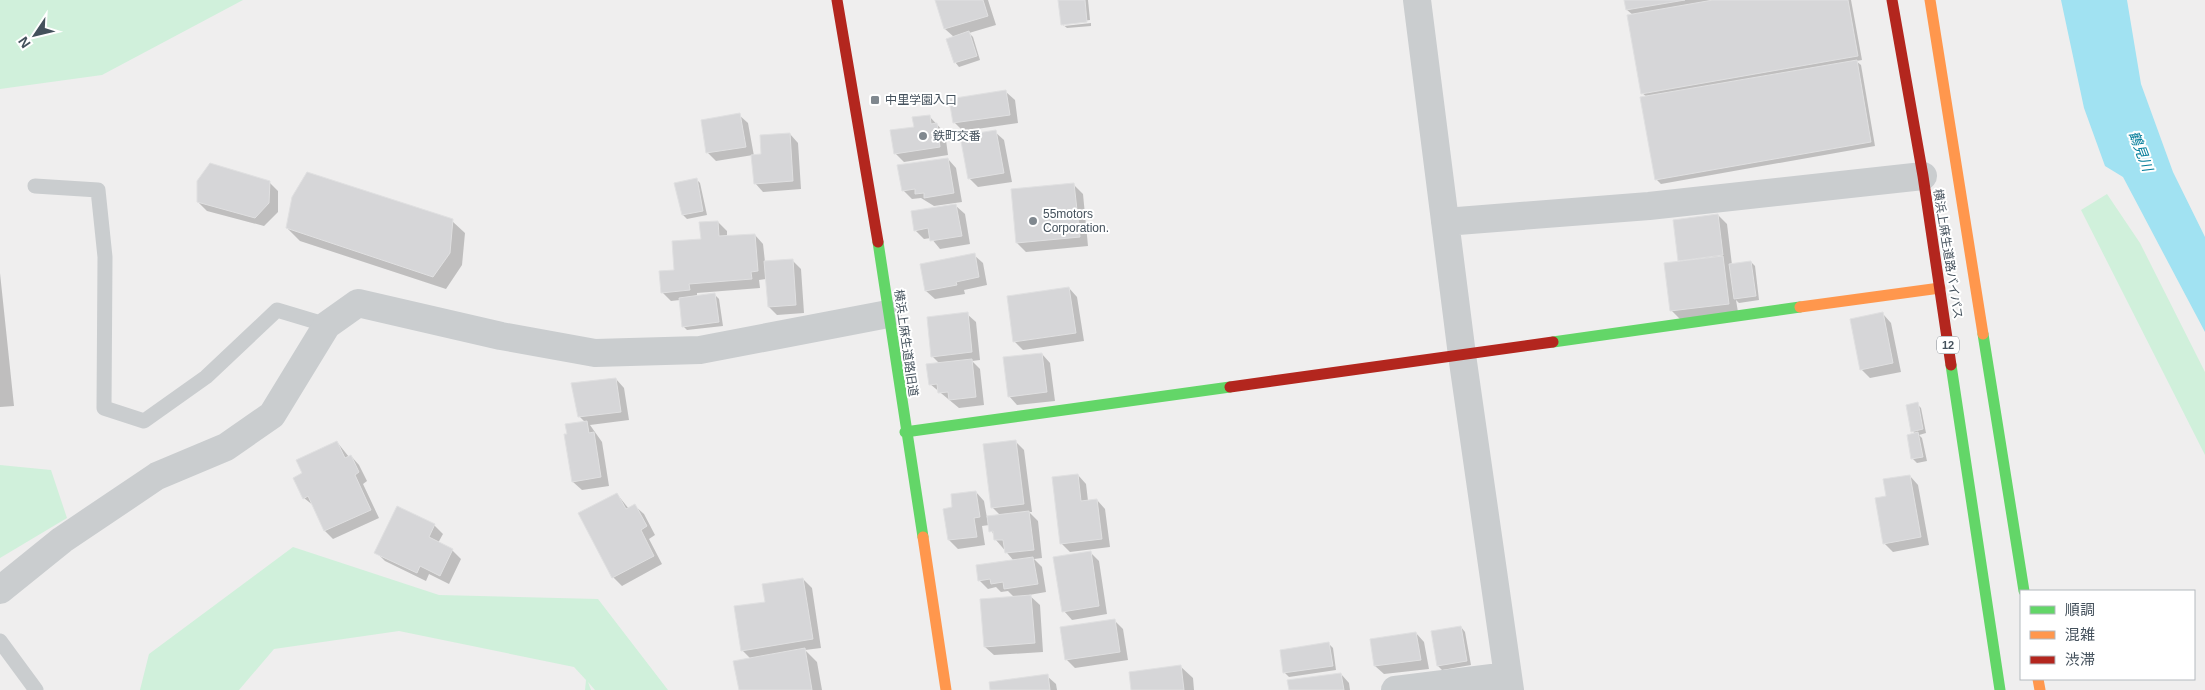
<svg xmlns="http://www.w3.org/2000/svg" width="2205" height="690" viewBox="0 0 2205 690" font-family="Arial,'Noto Sans JP',sans-serif">
	<style>
		.green { fill: #d0f0db }
		.water { fill: #a1e2f2 }
		.shadow { fill: #0003 }
		.building { fill: #d6d6d8; stroke: #e0e0e1 }
		.lines { fill: none; stroke-linecap: round; stroke-linejoin: round }
		.lane { stroke: #cacdcf; stroke-width: 15 }
		.street { stroke: #cacdcf; stroke-width: 28 }
		.fast { stroke: #63d668; stroke-width: 11 }
		.slow { stroke: #ff974d; stroke-width: 11 }
		.jam { stroke: #b3261e; stroke-width: 11 }
		.poi-dot { fill: #80888f; stroke: #fff; stroke-width: 2 }
		.labels { text-anchor: middle; stroke-width: 4; stroke-linejoin: round; paint-order: stroke }
		.shield { fill: #fff; stroke: #7c858d; stroke-width: 1 }
		.shield-label { font-size: 11px; font-weight: bold; fill: #44515c }
		.poi-label { font-size: 12px; fill: #44515c; stroke: #fff; text-anchor: start }
		.street-label { font-size: 12px; fill: #44515c; stroke: #fff }
		.water-label { font-size: 14px; font-style: italic; fill: #037d9a; stroke: #fff }
	</style>
	<rect width="100%" height="100%" fill="#efeeee"/>
	<path class="green" d="M0,0h243l-141,75 -102,14z
		M2107,194l33,49 65,129v83l-124,-245z
		M0,465l51,5 16,48 -67,40z
		M293,547l146,48 159,4 70,91h-73l-7,-8 3,8h-6l1,-10 -12,-13 -175,-36 -125,18 -35,41h-99l9,-36z"/>
	<path class="water" d="M2061,0h66l14,84 32,88 32,65v95l-82,-155 -18,-11 -21,-58z"/>
	<path class="shadow" d="M937,0h51l8,25 -27,8 4,4 7,23 -21,7 -4,-5 -1,-25 -9,-8z
		M1060,0h28l2,20 -26,3v3l27,-3v3l-24,2 -5,-4z
		M1626,0h225l11,60 -6,1 5,4 14,81 -214,38 -5,-5 -9,-82 -5,-4 -9,-78 -6,-5z
		M1006,92l9,8 3,23 -55,8 -9,-9z
		M739,115l9,8 6,33 8,-1 28,-21 8,9 3,46 -38,3 -8,-9 -2,-28 -37,6 -8,-8z
		M929,116l16,17 3,22 -44,7 -9,-9z
		M995,132l9,8 8,42 -34,5 -9,-9z
		M948,159l8,9 6,34 -28,4 -13,-8 -9,1 -9,-9z
		M696,179l4,4 7,32 -20,4 -4,-4z
		M269,182l9,9v21l-14,14 -57,-15 -9,-9z
		M1074,185l9,9 5,52 -62,6 -9,-9 -5,-53z
		M956,206l9,8 5,30 -30,5 -9,-11 -7,1 -9,-9z
		M1718,215l9,9 5,41 19,-3 4,4 4,34 -20,3 -3,-3 2,12 -58,7 -9,-9 9,-47 -6,-42z
		M452,221l13,12 -3,32 -16,24 -146,-48 -13,-13z
		M718,222l9,9v6l28,-2 8,9 2,18 27,-2 9,9 3,44 -27,2 -8,-8 -3,-28 -7,1 1,8 -63,5v4l18,-2 4,4 4,27 -36,4 -4,-4 -3,-26 -9,1 -9,-9 14,-21z
		M974,255l9,8 4,22 -23,5 1,4 -30,5 -9,-8z
		M0,273l14,133 -14,1z
		M1069,288l8,9 7,44 -61,9 -9,-9z
		M967,314l9,8 4,38 -8,1 8,8 4,36 -25,3 -29,-24 10,-20 -8,-8z
		M1883,314l8,9 10,49 -31,6 -9,-9z
		M1042,354l8,9 5,38 -38,4 -8,-9z
		M616,379l8,9 5,32 -39,5 12,17 7,44 -27,4 -9,-8 12,-60 -5,-5 -7,-33z
		M1917,404l4,4 5,25 -7,2 3,3 5,23 -10,2 -5,-5 4,-24 -4,-3z
		M1015,441l9,9 8,62h-3l9,9 4,37 -8,1 8,8 4,25 -17,3 11,10 3,47 -49,3 -9,-8 30,-49 -7,-7 -7,1 -5,-5 -8,2 -9,-9 35,-19 -18,-21 -7,-15 -7,1 3,19 -27,4 -9,-9 4,-32 23,-16 8,9 3,17 14,-2 -9,-9z
		M337,442l12,15 2,-1 8,9 8,16 -4,3 16,34 -46,21 -8,-8 -11,-25 -10,-8v-24z
		M1078,475l8,9 2,17 9,-1 8,9 5,38 -40,5 -9,-9z
		M1910,476l8,9 11,60 -36,7 -9,-9z
		M617,494l12,15 6,-3 9,8 11,21 -6,4 13,25 -40,22 -9,-9z
		M434,525l9,9 -5,9 14,7 9,9 -12,25 -20,-10 -3,7 -41,-20 -9,-9z
		M1090,552l9,9 8,53 -35,6 -8,-9z
		M803,579l9,9 9,60 -16,2 12,12 5,28h-82l11,-31 -9,-9 25,-47z
		M1114,620l9,9 5,31 -53,8 -9,-9z
		M1461,627l4,5 6,33 -29,5 -4,-4z
		M1416,633l8,9 5,27 -45,5 -9,-8z
		M1329,644l4,4 3,22 -47,7 -4,-4z
		M1180,666l13,12 1,12h-61z
		M1341,674l8,9 1,7h-60z
		M1047,676l9,8 1,6h-66z"/>
	<path class="building" d="M935,0h48l5,16 -44,13z
		M1058,0h27l2,22 -26,3z
		M1624,0h61l-59,10z
		M1713,0h135l10,56 -217,38 -14,-79z
		M969,31l8,25 -23,7 -8,-24z
		M1857,60l14,82 -216,38 -15,-83z
		M1006,90l4,25 -57,8 -4,-24z
		M740,113l6,34 -40,6 -5,-33z
		M930,115l1,9 6,-1 3,24 -46,7 -4,-24 24,-3 -2,-10z
		M996,130l8,43 -36,6 -8,-43z
		M790,133l3,48 -39,3 -3,-29 10,-1 -1,-19z
		M948,158l6,35 -30,5v-5l-9,1v-5l-13,2 -5,-26z
		M210,163l60,18 -1,22 -14,15 -58,-16v-21z
		M307,172l146,47 -3,34 -17,24 -147,-49 6,-31z
		M697,178l6,33 -21,4 -8,-32z
		M1074,183l6,54 -64,6 -5,-54z
		M956,204l6,32 -32,5 -2,-13 -14,3 -3,-20z
		M1718,214l5,41 -45,6 -5,-41z
		M718,221l1,15 36,-2 3,37 -7,1 1,7 -63,5 1,6 -29,3 -2,-22 15,-1 -2,-29 29,-2 -2,-17z
		M975,253l4,24 -23,5 1,3 -32,6 -5,-27z
		M1723,256l6,48 -59,7 -6,-48z
		M793,259l3,46 -28,2 -4,-46z
		M1751,261l5,35 -22,3 -5,-35z
		M1069,287l7,46 -63,9 -6,-46z
		M715,293l4,29 -37,5 -3,-29z
		M968,312l4,40 -41,5 -4,-40z
		M1883,312l10,51 -33,7 -10,-51z
		M1042,353l5,39 -39,5 -5,-40z
		M972,359l4,38 -27,3 -1,-8 -10,1 -1,-9 -8,1 -3,-21z
		M616,378l5,34 -43,5 -7,-34z
		M1918,402l5,27 -12,3 -5,-27z
		M587,421l2,12 5,-1 7,45 -29,5 -8,-48h3l-2,-10z
		M1918,432l5,25 -12,2 -4,-24z
		M1016,440l8,64 -33,4 -8,-64z
		M337,441l8,17 6,-3 8,17 -4,3 16,35 -47,21 -16,-35 -5,3 -10,-21 9,-5 -6,-13z
		M1078,474l3,27 16,-2 5,40 -42,5 -8,-67z
		M1910,475l11,62 -38,7 -8,-46 11,-2 -3,-17z
		M976,491l4,26 -6,1 3,19 -29,3 -5,-31 9,-2 -1,-13z
		M617,493l9,16 9,-5 12,22 -6,4 13,26 -42,22 -34,-65z
		M397,506l38,18 -6,13 24,12 -13,27 -20,-10 -3,7 -43,-20z
		M1029,511l5,39 -29,3 -2,-13h-9l-1,-9 -4,1 -2,-16z
		M1091,551l8,55 -37,6 -9,-55z
		M1033,557l5,27 -34,5 -1,-7 -12,2 -1,-5 -12,2 -2,-16z
		M803,578l10,61 -72,12 -7,-45 31,-4 -3,-18z
		M1031,595l4,48 -51,4 -4,-48z
		M1115,619l5,33 -55,8 -5,-33z
		M1461,626l6,35 -30,5 -6,-35z
		M1416,632l5,28 -47,6 -4,-27z
		M1329,642l4,24 -50,7 -3,-23z
		M805,648l7,42h-73l-6,-29z
		M1181,665l3,25h-53l-2,-18z
		M1341,673l3,17h-55l-2,-10z
		M1048,674l2,16h-60l-1,-8z"/>
	<g class="lines">
		<path class="lane" d="M35,186l63,4 7,67 -1,151 40,13 62,-44 71,-67 50,15
			M0,641l36,49"/>
		<path class="street" d="M1417,0l45,355 48,335
			M1445,222l204,-16 274,-30
			M0,590l62,-50 95,-64 69,-29 46,-32 55,-90 31,-22 143,33 94,17 105,-3 188,-36
			M1395,690l113,-14"/>
		<path class="fast" d="M878,242l45,295
			M1983,334l41,257
			M1553,342l247,-35
			M1951,365l49,325
			M905,432l325,-45"/>
		<path class="slow" d="M1930,0l53,334
			M1800,307l140,-19
			M923,537l23,153
			M2038,679l2,11"/>
		<path class="jam" d="M837,0l41,242
			M1892,0l31,176 28,189
			M1230,387l323,-45"/>
	</g>
	<g class="poi-dot">
		<rect x="870" y="95" width="10" height="10" rx="2.5"/>
		<circle cx="923" cy="136" r="5"/>
		<circle cx="1033" cy="221" r="5"/>
	</g>
	<g class="labels">
		<rect class="shield" x="1937" y="336.5" width="22" height="17" rx="4"/>
		<g class="shield-label">
			<text x="1948" y="349">12</text>
		</g>
		<g class="poi-label">
			<text x="885" y="104">中里学園入口</text>
			<text x="933" y="140">鉄町交番</text>
			<text x="1043" y="218">55motors<tspan x="1043" dy="14">Corporation.</tspan></text>
		</g>
		<g class="street-label">
			<text transform="translate(1948 254) rotate(81)" y="4">横浜上麻生道路バイパス</text>
			<text transform="translate(906 343) rotate(82)" y="4">横浜上麻生道路旧道</text>
		</g>
		<g class="water-label">
			<text transform="translate(2141 151) rotate(69)" y="5">鶴見川</text>
		</g>
	</g>
	<rect x="2020" y="590" width="175" height="90" fill="#ffffff" stroke="#b4b9be"/>
	<rect x="2030" y="606" width="25" height="8" fill="#63d668" stroke="#b4b9be"/>
	<text x="2065" y="615" font-size="15" fill="#44515c">順調</text>
	<rect x="2030" y="631" width="25" height="8" fill="#ff974d" stroke="#b4b9be"/>
	<text x="2065" y="640" font-size="15" fill="#44515c">混雑</text>
	<rect x="2030" y="656" width="25" height="8" fill="#b3261e" stroke="#b4b9be"/>
	<text x="2065" y="665" font-size="15" fill="#44515c">渋滞</text>
	<g transform="translate(35 35) rotate(235)" stroke="#ffffff" stroke-width="4" paint-order="stroke">
	<path d="M0-4L9 19L0 12L-9 19Z" fill="#44515c"/>
	<text y="-8" font-size="14" font-weight="bold" text-anchor="middle" fill="#44515c">N</text>
	</g>
</svg>
